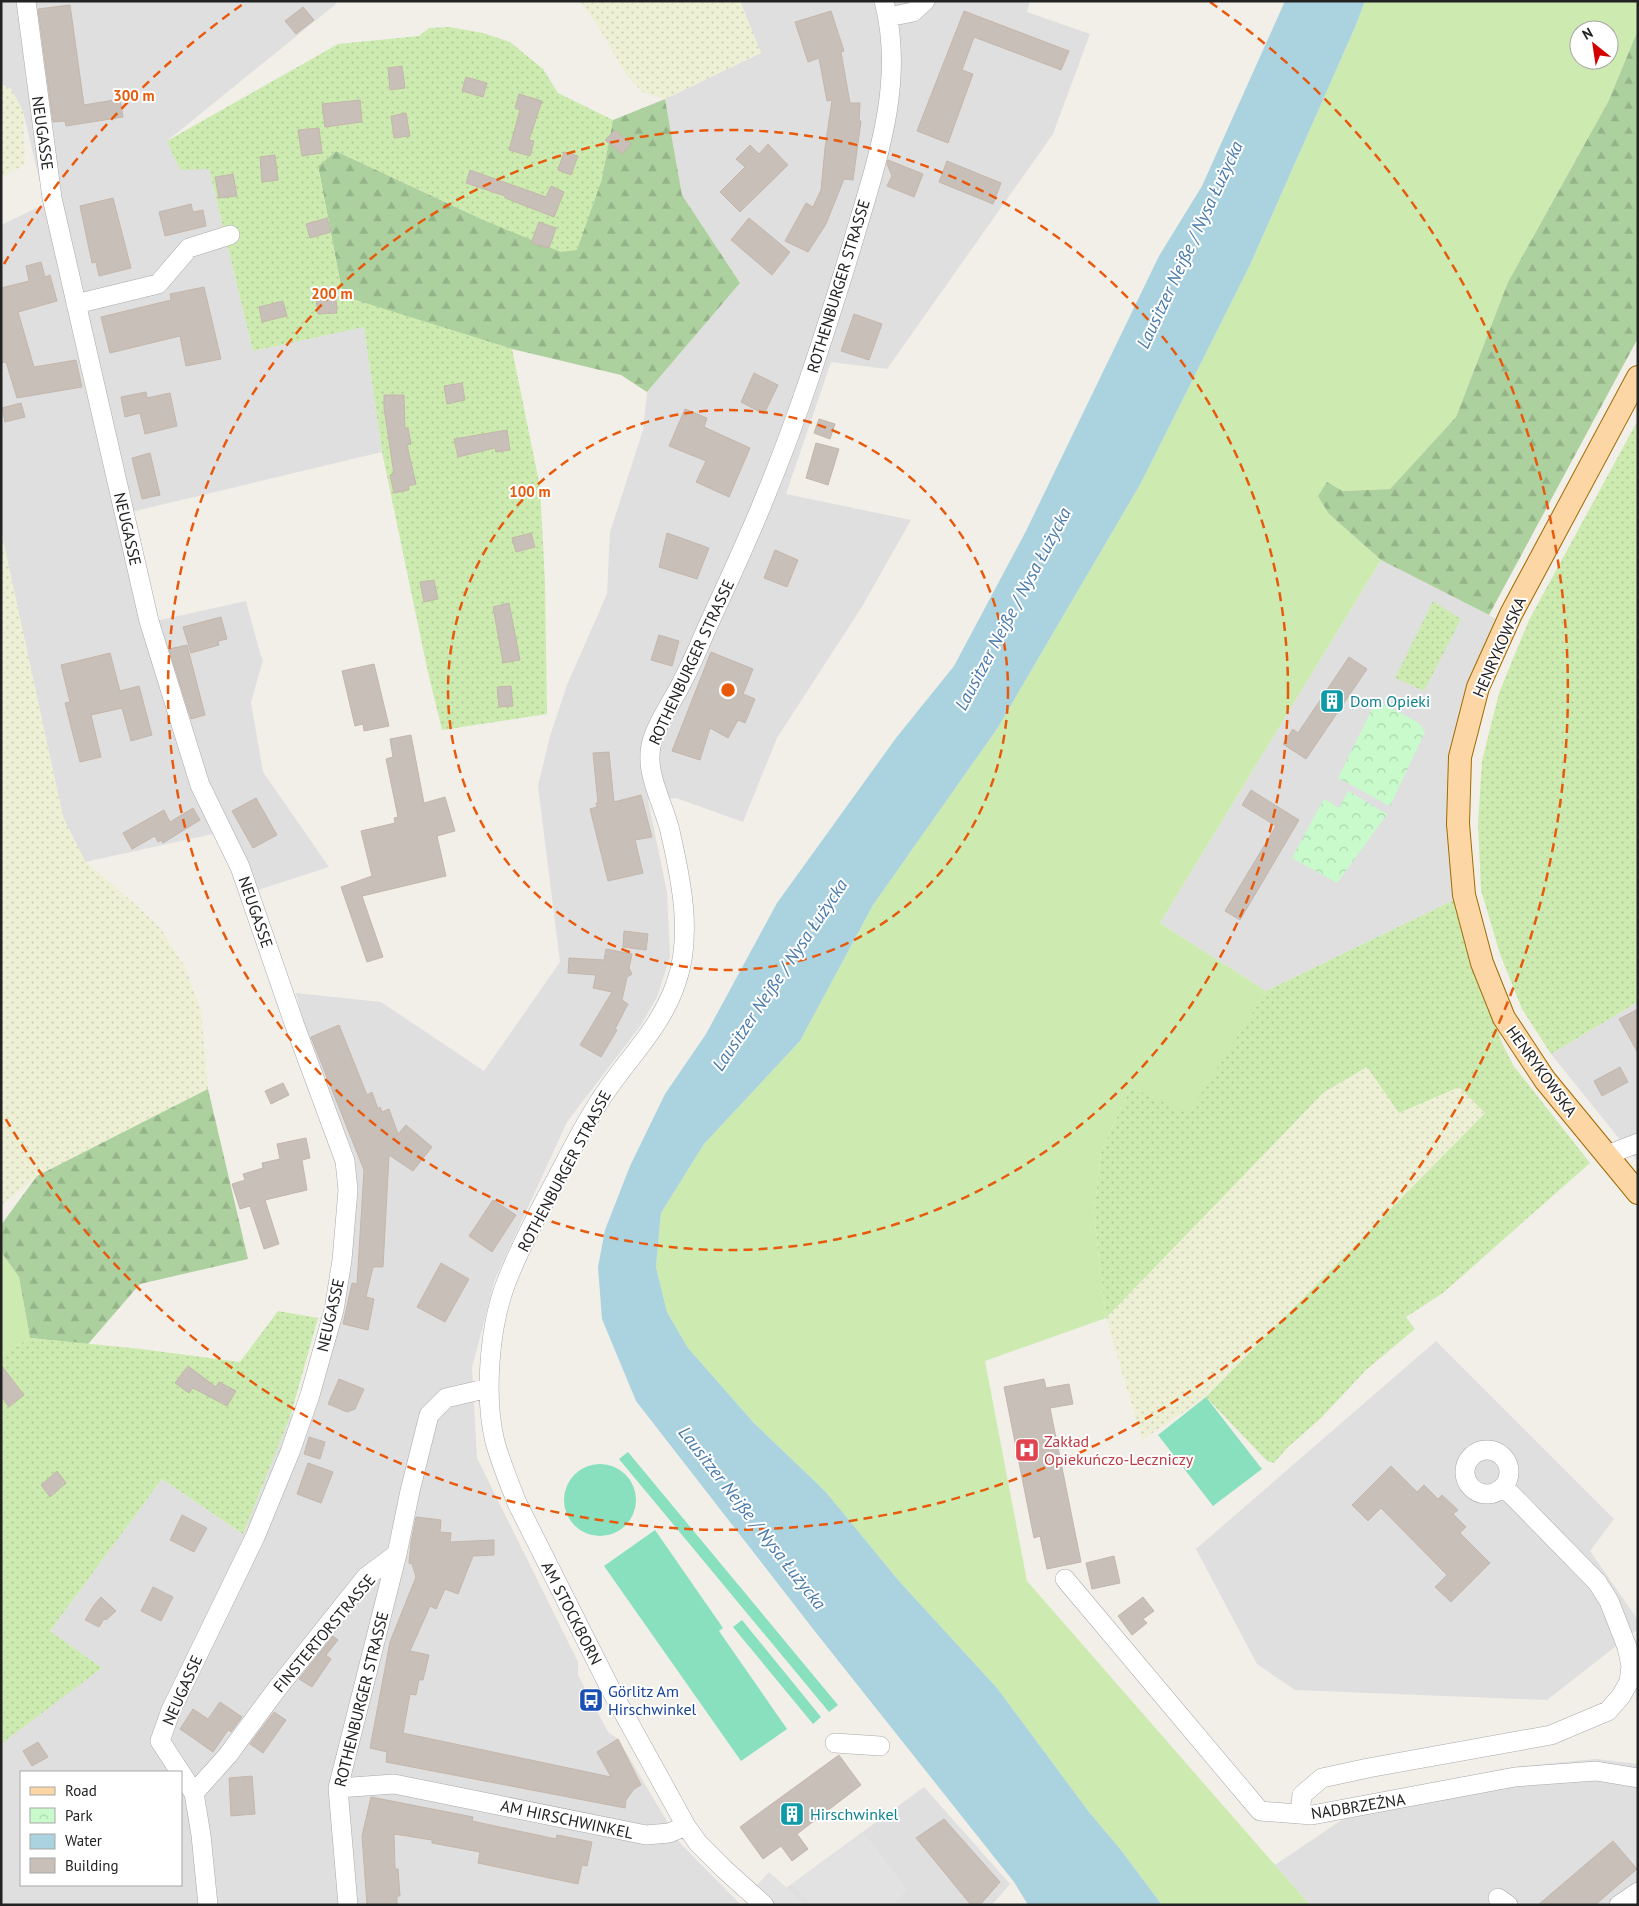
<svg xmlns="http://www.w3.org/2000/svg" width="1639" height="1906" viewBox="0 0 1639 1906" font-family="'PT Sans',sans-serif">
	<style>
		.residential { fill: #e0dfdf; fill-rule: evenodd }
		.farmland { fill: url(#farmland-dots) }
		.grass { fill: #cdebb0; fill-rule: evenodd }
		.forest { fill: url(#forest-firs) }
		.park { fill: url(#park-crowns) }
		.garden { fill: url(#garden-dots) }
		.pitch { fill: #88e0be }
		.parking { fill: #e2e2e2 }
		.water { fill: #aad3df }
		.building { fill: #c7bfb8; stroke: #c4b6ab }
		.lines { fill: none; stroke-linecap: round; stroke-linejoin: round }
		.minor-casing { stroke: #a9a9a9; stroke-width: 20 }
		.major-casing { stroke: #a06b00; stroke-width: 24 }
		.minor { stroke: #fff; stroke-width: 19 }
		.major { stroke: #fcd6a4; stroke-width: 22 }
		.ring { fill: none; stroke: #e8590c; stroke-width: 2.5; stroke-dasharray: 9 6 }
		.labels { text-anchor: middle; stroke-width: 4; stroke-linejoin: round; paint-order: stroke }
		.street-label { font-size: 16px; fill: #222; stroke: #fff }
		.culture-label { font-size: 16px; fill: #0d838f; stroke: #fff; text-anchor: start }
		.health-label { font-size: 16px; fill: #be3a42; stroke: #fff; text-anchor: start }
		.transit-label { font-size: 16px; fill: #164399; stroke: #fff; text-anchor: start }
		.water-label { font-size: 18px; font-style: italic; fill: #4a7aab; stroke: #fff }
		.centre { fill: #e8590c; stroke: #fff; stroke-width: 2.5 }
		.ring-label { font-size: 15px; text-anchor: middle; font-weight: bold; fill: #e8590c; stroke: #fff; stroke-width: 4; stroke-linejoin: round; paint-order: stroke }
	</style>
	<defs>
		<pattern id="farmland-dots" width="8" height="8" patternUnits="userSpaceOnUse" patternTransform="scale(1.25)"><rect width="8" height="8" fill="#eef0d5"/><path d="M2 2h.1M6 6h.1" fill="none" stroke="#ccceb7" stroke-width="1.8" stroke-linecap="round"/></pattern>
		<pattern id="forest-firs" width="22" height="20" patternUnits="userSpaceOnUse" patternTransform="scale(1.25)"><rect width="22" height="20" fill="#add19e"/><path d="M5 1l3.5 6h-7zM16 11l3.5 6h-7z" fill="#95b388"/></pattern>
		<pattern id="park-crowns" width="20" height="18" patternUnits="userSpaceOnUse" patternTransform="scale(1.25)"><rect width="20" height="18" fill="#c8facc"/><path d="M2 6a3 3 0 1 1 6 0M12 15a3 3 0 1 1 6 0" fill="none" stroke="#acd6af"/></pattern>
		<pattern id="garden-dots" width="8" height="8" patternUnits="userSpaceOnUse" patternTransform="scale(1.25)"><rect width="8" height="8" fill="#cdebb0"/><path d="M2 2h.1M6 6h.1" fill="none" stroke="#b0c997" stroke-width="1.8" stroke-linecap="round"/></pattern>
	</defs>
	<rect width="100%" height="100%" fill="#f2efe9"/>
	<path class="residential" d="M1,1h334l1,3 -169,137 42,28 44,182 111,-25 18,126 -255,61 24,109 95,-21 14,52 3,7 -12,42 12,70 66,95 -77,25 -21,-62 -146,32 -22,-45 -62,-286v-306l44,-21 -22,-93 -12,-22 -10,-5z
		M740,1h290l-3,11 63,22 -37,100 -166,235 -56,-7 -45,132 125,26 -48,85 -86,133 -34,84 -67,-24 -28,2 19,92 3,65 -13,40 -16,28 -74,97 -72,157 -23,89 5,90 101,204v13l30,57 10,7 62,104 61,62h-740v-161l100,-76 -51,-37 112,-152 81,55 48,-120 20,8 38,-161 8,-82 -3,-24 -48,-121 -10,-41 85,9 103,69 76,-109 -22,-176 12,-50 17,-51 40,-91 3,-62 33,-102 4,-38 93,-109 -58,-88 -17,-96 96,-46zM21,1772h160v113h-160z
		M1381,560l125,64 -46,133 4,138 -198,96 -106,-68z
		M1638,1002v160l-87,-108z
		M1436,1341l178,178 -24,32 48,69v9l-91,71 -252,-10 -38,-26 -61,-115z
		M1596,1759l42,5v141h-328l-35,-40 105,-71 134,-27z
		M924,1787l86,97 -18,21h-229z"/>
	<path class="farmland" d="M578,1h162l21,52 -96,46 -23,-7 -17,-19 -24,-42 -18,-26z
		M1,84l10,5 12,22 2,53 -24,14z
		M1,531l62,286 22,44 51,44 25,24 24,38 16,43 7,79 -171,87 -36,30z
		M1368,1067l31,46 60,-27 26,27 -279,284 -64,43 -36,-122 217,-225z"/>
	<path class="grass" d="M1365,1h273v29l-30,72 -100,180 -52,135 -66,72 -47,2 -16,-9 2,32 52,46 -221,363 106,68 -78,124 -57,-28 -30,65 -7,63 12,103 -121,43 42,220 283,324h-148l-41,-55 -32,-38 -92,-124 -98,-107 -74,-90 -71,-68 -66,-75 -21,-36 -11,-45 5,-54 43,-69 96,-103 73,-136 124,-176 144,-246 109,-218 106,-240zM1579,30h30v30h-30z
		M1,1252l18,25 11,61 -29,17z"/>
	<path class="forest" d="M1638,30v308l-149,277 -108,-55 -52,-46 -11,-18 9,-14 16,9 47,-2 66,-72 52,-135 100,-180z
		M665,99l17,96 58,88 -93,109 -26,-17 -109,-26 -169,-52 -25,-131 18,-15 152,71 113,-40 12,-62z
		M208,1089l40,170 -108,25 -52,60 -58,-6 -11,-61 -18,-25v-27l36,-49z"/>
	<path class="park" d="M1380,702l39,21 6,9 -35,74 -52,-28 36,-73z
		M1348,791l39,23 -50,69 -45,-25 32,-59 15,9z"/>
	<path class="garden" d="M449,27l34,6 27,9 33,27 15,24 55,27 -12,62 -24,68 -16,2 -73,-30 -152,-71 -18,15 25,130 169,53 28,138 5,95 2,132 -105,16 -15,-62 -45,-216 -18,-125 -111,24 -44,-182 -29,1 -13,-29 171,-97 81,-8 10,-8z
		M1638,420v582l-87,52 -29,-45 -22,-55 -19,-64 -3,-66 4,-63 17,-68 30,-73z
		M1433,601l28,18 -37,72 -29,-13z
		M1464,895l37,146 12,24 77,98 -147,130 -37,24 9,12 -49,41 -46,49 -33,29 -13,15 -7,-2 -61,-64 279,-284 -26,-26 -60,26 -32,-46 -44,26 -217,225 -12,-103 7,-63 30,-65 57,27 78,-123z
		M278,1311l40,7 -27,96 -48,120 -81,-55 -112,152 52,37 -101,76v-389l29,-17 111,11 99,13z"/>
	<path class="pitch" d="M1206,1397l56,72 -49,37 -55,-71z
		M628,1452l210,253 -9,7 -210,-253z
		M564 1500a36 36 0 1 1 72 0a36 36 0 1 1-72 0Z
		M655,1530l68,98 -4,3 68,98 -46,32 -137,-195z
		M742,1620l79,97 -8,7 -80,-97z"/>
	<path class="parking" d="M864,1833l43,56 -14,16h-81l-21,-20z
		M769,1872l37,33h-26l-23,-20z"/>
	<path class="water" d="M1285,1h80l-9,24 -106,240 -109,218 -144,246 -124,176 -73,136 -96,103 -43,69 -5,54 11,45 21,36 66,75 71,68 74,90 98,107 92,124 32,38 41,55h-134l-14,-23 -197,-248 -181,-233 -34,-82 -4,-52 7,-37 25,-64 35,-72 41,-60 71,-131 119,-165 58,-72 72,-135 133,-275 43,-70z"/>
	<path class="building" d="M70,5l14,100 36,-6 3,18 -57,9 -1,-5 -12,1 -15,-113z
		M303,7l11,13 -18,14 -11,-13z
		M831,11l13,40 -3,1 9,51h10l-1,18h2l-8,59 -9,-1 -18,45 -18,28 -23,-11 21,-38 7,4 8,-17 4,-42 7,-48 -5,1 -8,-43 -11,4 -13,-40z
		M964,11l105,40 -8,19 -87,-33 -12,33 11,4 -25,69 -31,-12z
		M402,66l3,22 -15,2 -2,-22z
		M466,77l21,6 -4,14 -21,-6z
		M519,94l23,7 -13,39 5,1 -4,15 -21,-6 11,-40 -5,-2z
		M360,100l2,22 -37,5 -3,-23z
		M406,113l4,23 -16,2 -3,-22z
		M319,128l3,25 -20,3 -4,-26z
		M615,130l16,14 -9,10 -17,-14z
		M768,144l20,21 -48,47 -20,-20 25,-25 -9,-8 14,-14 9,9z
		M564,152l14,4 -7,19 -13,-5z
		M275,155l3,25 -16,2 -2,-25z
		M888,160l35,14 -9,23 -27,-11 5,-10 -5,-12z
		M947,161l54,22 -8,21 -54,-22z
		M470,170l76,27 5,-11 13,6 -10,25 -49,-19v-2l-39,-13z
		M233,174l4,22 -18,2 -4,-21z
		M113,198l18,70 -32,8 -3,-14 -4,1 -12,-57z
		M191,204l2,8 10,-2 3,16 -41,10 -6,-24z
		M327,218l4,14 -21,6 -4,-14z
		M749,218l41,34 -18,23 -41,-35z
		M539,222l17,6 -7,20 -18,-5z
		M41,262l4,15 5,-2 7,26 -39,11 16,55 42,-7 6,27 -65,11 -11,-36 -5,1v-75l28,-7 -3,-15z
		M204,287l17,72 -35,7 -6,-30 -70,17 -9,-36 70,-17 -1,-6z
		M336,299l1,14 -19,1 -2,-14z
		M283,301l4,15 -25,6 -3,-15z
		M854,314l28,10 -13,36 -28,-9z
		M754,373l24,12 -14,29 -23,-12z
		M462,383l3,17 -18,4 -3,-18z
		M146,392l1,6 23,-5 7,33 -32,8 -5,-21 -15,4 -4,-20z
		M384,395h20l1,34 3,-1 3,16 -4,1 9,39 -8,2 1,4 -15,3 -4,-18 4,-1 -10,-66z
		M21,403l4,14 -20,5 -3,-14z
		M685,409l22,9 -3,9 46,21 -21,49 -33,-15 10,-21 -37,-15z
		M819,419l16,5 -5,15 -16,-6z
		M507,430l3,20 -14,2 -1,-4 -37,9 -4,-18z
		M816,443l23,6 -11,36 -22,-7z
		M150,453l10,42 -18,4 -10,-41z
		M531,533l4,14 -19,5 -4,-14z
		M667,533l42,15 -12,31 -38,-12z
		M775,550l23,10 -11,27 -23,-9z
		M434,580l4,19 -14,3 -4,-20z
		M509,603l11,57 -17,3 -10,-56z
		M221,617l6,22 -9,2 1,4 -28,8 -8,-26z
		M659,635l20,6 -7,25 -21,-6z
		M187,645l18,70 -14,4 -22,-70z
		M711,652l42,17 -10,25 12,5 -10,24 -7,-3 -10,18 -18,-10 -10,32 -28,-9z
		M110,653l10,38 19,-5 13,49 -21,6 -9,-33 -31,7 10,42 -21,5 -15,-59 5,-1 -9,-37z
		M1349,657l18,12 -61,90 -23,-15 10,-15 5,4z
		M374,664l15,62 -25,5 -1,-7 -8,2 -13,-55z
		M511,686l2,20 -14,1 -2,-20z
		M411,735l13,68 21,-6 10,34 -18,5 9,40 -84,20 21,61 -16,5 -26,-75 31,-11 -11,-45 34,-8 -1,-5 4,-1 -12,-58 7,-2 -3,-18z
		M609,752l5,50 27,-7 11,42 -17,3 8,33 -35,8 -18,-72 7,-2 -1,-4h2l-5,-50z
		M1251,790l48,30 -59,100 -15,-9 51,-85 -34,-21z
		M256,798l21,37 -24,13 -21,-37z
		M193,808l7,12 -37,23 -2,-3 -3,2 -3,-6 -23,13 -9,-16 41,-23 6,12z
		M624,931l24,3 -2,16 -23,-3z
		M606,949l26,5 -3,14 3,6 -5,3 -5,23 6,4 -13,25 2,1 -16,27 -21,-12 32,-53 -19,-4 3,-13 -28,-2 1,-15 35,2z
		M1638,1009v44l-19,-34z
		M339,1025l28,70 5,-3 6,17 2,-2 2,5 7,-3 9,25 8,-9 26,22 -19,24 -24,-16 -6,112h-10l-7,30 8,2 -6,31 -25,-6 9,-41 5,1 7,-114 -53,-133z
		M1620,1067l8,15 -26,14 -8,-15z
		M283,1083l6,12 -18,9 -6,-13z
		M306,1138l4,20 -8,2 5,30 -42,10 14,44 -15,5 -14,-43 -10,3 -8,-25 13,-4 -2,-6 20,-6 -1,-5 18,-4 -3,-15z
		M493,1200l23,15 -24,37 -23,-16z
		M441,1263l28,16 -24,43 -28,-15z
		M1,1365l23,30 -15,12 -8,-11z
		M188,1366l28,21 3,-5 17,9 -9,15 -34,-18 -4,5 -14,-10z
		M339,1379l25,10 -9,20 -8,3 -19,-8z
		M1044,1379l2,9 23,-4 4,20 -23,4 31,154 -34,7 -7,-33 -6,2 -30,-151z
		M309,1437l16,5 -5,17 -16,-5z
		M308,1463l25,9 -12,31 -24,-9z
		M1391,1466l26,26 7,-7 14,14 4,-4 16,15 -5,4 13,13 -6,6 30,30 -39,39 -16,-15 12,-12 -66,-67 -13,13 -16,-16z
		M57,1471l9,12 -16,14 -9,-12z
		M182,1515l25,13 -13,24 -24,-12z
		M416,1517l25,3 -1,12 11,1 -1,9 44,-2v15l-21,1 -15,38 -13,-5 -9,20 -6,-3 -20,45 19,4 -6,25h-4l-3,15 -6,-1 -7,39 208,44 -14,-25 21,-13 23,46 -7,4 -8,11 -1,8 -239,-46 1,-10 -17,-4 20,-106 26,-65 -4,-13 -3,-1 2,-20z
		M1114,1556l6,27 -28,6 -6,-26z
		M153,1587l20,10 -12,24 -20,-10z
		M101,1597l15,14 -10,9 -2,-1 -5,8 -14,-7 9,-15z
		M1143,1597l11,14 -11,8 4,4 -15,12 -14,-19z
		M333,1636l5,4 -12,15 5,4 -19,28 -13,-8z
		M220,1702l22,15 -11,15 -3,-2 -15,22 -33,-23 13,-20 15,10z
		M274,1712l12,8 -23,33 -13,-9z
		M38,1742l10,15 -16,9 -9,-15z
		M839,1755l22,30 -64,49 11,15 -16,12 -11,-15 -18,13 -23,-32z
		M252,1776l3,38 -24,2 -2,-38z
		M371,1797l102,20 -1,4 84,18 1,-4 35,7 -5,24 -5,-1 -4,19 -100,-21 2,-11 -48,-9v-3l-38,-6 1,35h3l2,27h-3v9h-30l-5,-69z
		M944,1819l56,63 -20,23h-9l-55,-67z
		M1613,1841l24,28 -42,36h-57z"/>
	<g class="lines">
		<defs>
			<path id="minor" d="M26,1l26,197 97,423 51,164 40,82 55,159 50,135 3,29 -6,70 -8,50 -24,85 -20,57 -35,85 -84,173 -11,31 34,52 7,42 7,70
				M888,17l25,-5 12,-11
				M76,304l82,-20 31,-36 41,-13
				M1607,1155l31,-12
				M1465 1472a22 22 0 1 1 44 0a22 22 0 1 1-44 0Z
				M1065,1579l195,232 52,4 203,-38 81,-6 42,7
				M835,1743l45,3
				M338,1788l56,-4 252,51 23,-2 17,-7
				M194,1793l34,-38 48,-65 90,-113 31,-23
				M1300,1814l2,-19 20,-17 46,-10 183,-33 57,-24 13,-15 8,-14 2,-16 -4,-19 -18,-46 -12,-19 -93,-95
				M1498,1898l10,7
				M348,1905l-10,-117 59,-234 13,-63 19,-76 17,-17 43,-10
				M764,1905l-40,-36 -26,-26 -12,-17 -75,-136 -94,-187c-8,-20 -16,-40 -22,-61 -11,-45 -6,-115 11,-159 12,-32 29,-64 45,-94 18,-33 34,-68 56,-99 24,-35 55,-65 69,-107 17,-47 5,-104 -6,-152 -7,-30 -28,-61 -17,-93 6,-18 17,-33 26,-50 10,-19 19,-39 27,-58 20,-44 41,-88 59,-133 34,-82 61,-167 87,-252 23,-79 54,-161 32,-244
				M1619,1905l19,-13"/>
			<path id="major" d="M1638,377l-127,237 -33,73 -18,70 -2,67 6,71 18,68 22,55 41,62 93,113"/>
		</defs>
		<use href="#minor" class="minor-casing"/>
		<use href="#major" class="major-casing"/>
		<use href="#minor" class="minor"/>
		<use href="#major" class="major"/>
	</g>
	<g class="ring">
		<circle cx="728" cy="690" r="280"/>
		<circle cx="728" cy="690" r="560"/>
		<path d="M4 264A840 840 0 0 1 246 2M1210 2A840 840 0 1 1 4 1116"/>
	</g>
	<defs>
		<symbol id="building-square" viewBox="-11 -11 22 22"><rect x="-9" y="-9" width="18" height="18" rx="4" fill="#0f9aa8" stroke="#fff"/><path d="M-4-6H4V6H1V3H-1V6H-4ZM-2.5-4.3h1.7v1.8h-1.7ZM.8-4.3h1.7v1.8H.8ZM-2.5-1h1.7V.8h-1.7ZM.8-1h1.7V.8H.8Z" fill="#fff"/></symbol>
		<symbol id="hospital-square" viewBox="-11 -11 22 22"><rect x="-9" y="-9" width="18" height="18" rx="4" fill="#e0444e" stroke="#fff"/><path d="M-5-5h3v3.5h4V-5h3V5h-3V1.5h-4V5h-3Z" fill="#fff"/></symbol>
		<symbol id="bus-square" viewBox="-11 -11 22 22"><rect x="-9" y="-9" width="18" height="18" rx="4" fill="#1a4fb4" stroke="#fff"/><path d="M-5-6H5V4H4V6H2V4H-2V6H-4V4H-5ZM-3.5-4V0h7V-4ZM-3.5 1.2v1.5H-2V1.2ZM2 1.2v1.5H3.5V1.2Z" fill="#fff"/></symbol>
	</defs>
	<g fill-rule="evenodd">
		<use href="#building-square" x="1318" y="687" width="28" height="28"/>
		<use href="#hospital-square" x="1013" y="1436" width="28" height="28"/>
		<use href="#bus-square" x="577" y="1686" width="28" height="28"/>
		<use href="#building-square" x="778" y="1800" width="28" height="28"/>
	</g>
	<g class="labels">
		<g class="street-label">
			<text transform="translate(43 133) rotate(82)" y="6">NEUGASSE</text>
			<text transform="translate(838 286) rotate(-73)" y="6">ROTHENBURGER STRASSE</text>
			<text transform="translate(128 529) rotate(77)" y="6">NEUGASSE</text>
			<text transform="translate(1499 647) rotate(-66)" y="6">HENRYKOWSKA</text>
			<text transform="translate(691 662) rotate(-65)" y="6">ROTHENBURGER STRASSE</text>
			<text transform="translate(256 912) rotate(71)" y="6">NEUGASSE</text>
			<text transform="translate(1542 1071) rotate(54)" y="6">HENRYKOWSKA</text>
			<text transform="translate(564 1171) rotate(-62)" y="6">ROTHENBURGER STRASSE</text>
			<text transform="translate(330 1315) rotate(-77)" y="6">NEUGASSE</text>
			<text transform="translate(572 1613) rotate(63)" y="6">AM STOCKBORN</text>
			<text transform="translate(324 1633) rotate(-50)" y="6">FINSTERTORSTRASSE</text>
			<text transform="translate(182 1690) rotate(-66)" y="6">NEUGASSE</text>
			<text transform="translate(361 1699) rotate(-76)" y="6">ROTHENBURGER STRASSE</text>
			<text transform="translate(1358 1806) rotate(-9)" y="6">NADBRZEŻNA</text>
			<text transform="translate(567 1819) rotate(12)" y="6">AM HIRSCHWINKEL</text>
		</g>
		<g class="culture-label">
			<text x="1350" y="707">Dom Opieki</text>
			<text x="810" y="1820">Hirschwinkel</text>
		</g>
		<g class="health-label">
			<text x="1044" y="1447">Zakład<tspan x="1044" dy="18">Opiekuńczo-Leczniczy</tspan></text>
		</g>
		<g class="transit-label">
			<text x="608" y="1697">Görlitz Am<tspan x="608" dy="18">Hirschwinkel</tspan></text>
		</g>
		<g class="water-label">
			<text transform="translate(1190 245) rotate(-65)" y="6">Lausitzer Neiße / Nysa Łużycka</text>
			<text transform="translate(1013 609) rotate(-62)" y="6">Lausitzer Neiße / Nysa Łużycka</text>
			<text transform="translate(780 975) rotate(-56)" y="6">Lausitzer Neiße / Nysa Łużycka</text>
			<text transform="translate(752 1518) rotate(52)" y="6">Lausitzer Neiße / Nysa Łużycka</text>
		</g>
	</g>
	<circle cx="728" cy="690" r="8" class="centre"/>
	<g class="ring-label">
		<text x="134" y="101">300 m</text>
		<text x="332" y="299">200 m</text>
		<text x="530" y="497">100 m</text>
	</g>
	<rect width="1639" height="1906" fill="none" stroke="#222222" stroke-width="5"/>
	<rect x="20" y="1771" width="162" height="115" fill="#ffffff" stroke="#a7a7a7"/>
	<rect x="30" y="1787" width="25" height="8" fill="#fcd6a4" stroke="#a7a7a7"/>
	<text x="65" y="1796" font-size="15" fill="#222222">Road</text>
	<rect x="30" y="1808" width="25" height="15" fill="url(#park-crowns)" stroke="#a7a7a7"/>
	<text x="65" y="1821" font-size="15" fill="#222222">Park</text>
	<rect x="30" y="1834" width="25" height="15" fill="#aad3df" stroke="#a7a7a7"/>
	<text x="65" y="1846" font-size="15" fill="#222222">Water</text>
	<rect x="30" y="1858" width="25" height="15" fill="#c7bfb8" stroke="#a7a7a7"/>
	<text x="65" y="1871" font-size="15" fill="#222222">Building</text>
	<g transform="translate(1594 45) rotate(330)"><circle r="24" fill="#ffffff" stroke="#a7a7a7"/>
	<path d="M0-4L9 19L0 12L-9 19Z" fill="#d40000"/>
	<text y="-8" font-size="14" font-weight="bold" text-anchor="middle" fill="#222222">N</text>
	</g>
</svg>
